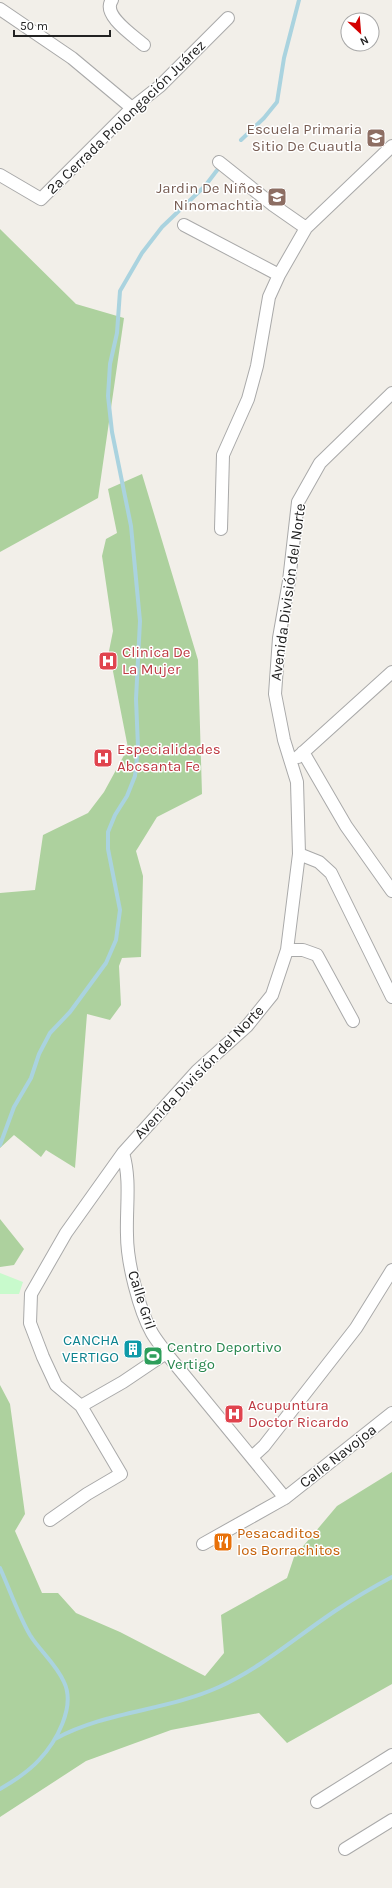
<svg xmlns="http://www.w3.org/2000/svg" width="392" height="1888" viewBox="0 0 392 1888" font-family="Karla,sans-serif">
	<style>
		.forest { fill: #add19e }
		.park { fill: #c8facc }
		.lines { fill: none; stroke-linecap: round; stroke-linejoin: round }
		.stream { stroke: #aad3df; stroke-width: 4 }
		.street-casing { stroke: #a9a9a9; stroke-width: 14 }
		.street { stroke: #fff; stroke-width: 12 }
		.labels { text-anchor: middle; stroke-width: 3; stroke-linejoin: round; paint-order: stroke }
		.street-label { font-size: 15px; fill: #222; stroke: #fff }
		.education-label { font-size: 15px; fill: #785e54; stroke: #fff; text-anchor: end }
		.health-label { font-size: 15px; fill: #be3a42; stroke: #fff; text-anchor: start }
		.culture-label { font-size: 15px; fill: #0d838f; stroke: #fff; text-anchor: end }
		.leisure-label { font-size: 15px; fill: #27864d; stroke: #fff; text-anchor: start }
		.food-label { font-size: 15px; fill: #c56008; stroke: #fff; text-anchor: start }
	</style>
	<rect width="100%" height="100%" fill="#f2efe9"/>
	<path class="forest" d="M0,229l76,75 48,14 -26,180 -98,54z
		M142,474l56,186 4,134 -45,23 -21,34 7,25 -2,81 -19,1 -3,8 2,39 -11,15 -23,-6 -12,154 -29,-18 -5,7 -27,-22 -14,13v-255l35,-3 8,-55 45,-22 16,-21 24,-44 -19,-97 4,-20 -11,-75 4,-17 11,-6 -9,-44z
		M0,1219l24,30 -10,16 -14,2z
		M0,1385l10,19 15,110 -10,17 27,62h16l18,20 44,19 85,44 19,-23 -3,-38 66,-37 7,-21 43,-51 55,-34v212l-105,59 -28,-30 -88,17 -85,31 -86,56z"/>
	<path class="park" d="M0,1273l23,9 -4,12h-19z"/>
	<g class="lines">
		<path class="stream" d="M241,140l23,-22 13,-16 7,-44 15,-58
			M0,1145l14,-38 17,-29 8,-24 11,-21 20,-21 36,-49 10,-23 4,-30 -12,-61v-17l7,-17 12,-19 8,-20 3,-29 -2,-48 4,-78 -9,-95 -19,-94 -4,-36 2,-32 7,-31 3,-42 22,-38 20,-26 43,-41 13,-17
			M0,1568c10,22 18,46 30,67 10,16 26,29 34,47 12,25 -8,60 -25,78 -11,12 -25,21 -39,29
			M55,1739c51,-28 111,-28 164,-52 42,-19 77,-50 116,-76 18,-12 38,-24 57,-34"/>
		<defs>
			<path id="street" d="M112,0c-11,15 22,36 32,45
				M0,9l72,49 60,50
				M219,162l54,43 33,23
				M0,175l41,24 91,-91 28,-22 68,-68
				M184,225l95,50
				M221,529l2,-74 25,-56 9,-33 12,-69 10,-22 27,-47 86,-82
				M303,752l43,74 46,65
				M298,757l94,-85
				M299,854l20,8 12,11 61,124
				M287,950h16l14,5 36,66
				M123,1153c8,27 3,54 4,82 0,27 12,75 25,98 4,7 10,14 14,20l119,145
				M81,1406l42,-24 43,-29
				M252,1457l12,-11 92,-118 36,-58
				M50,1520l37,-26 34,-20 -40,-68 -25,-21 -13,-28 -13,-34 1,-29 35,-61 57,-80 74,-82 50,-45 25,-31 15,-45 12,-96 -2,-72 -13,-42 -9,-46 4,-56 10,-57 9,-79 22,-39 72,-70
				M203,1544l82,-46 107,-85
				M317,1802l75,-47
				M345,1849l47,-29"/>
		</defs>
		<use href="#street" class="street-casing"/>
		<use href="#street" class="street"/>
	</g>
	<defs>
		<symbol id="school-square" viewBox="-11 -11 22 22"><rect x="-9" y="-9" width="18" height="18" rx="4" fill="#8d6e63" stroke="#fff"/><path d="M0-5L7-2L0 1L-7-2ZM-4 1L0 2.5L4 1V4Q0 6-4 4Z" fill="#fff"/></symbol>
		<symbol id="hospital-square" viewBox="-11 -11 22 22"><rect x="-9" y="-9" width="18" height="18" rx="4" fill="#e0444e" stroke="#fff"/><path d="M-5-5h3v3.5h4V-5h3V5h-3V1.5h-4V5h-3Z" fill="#fff"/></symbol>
		<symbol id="building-square" viewBox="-11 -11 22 22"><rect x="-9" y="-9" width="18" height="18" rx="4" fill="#0f9aa8" stroke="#fff"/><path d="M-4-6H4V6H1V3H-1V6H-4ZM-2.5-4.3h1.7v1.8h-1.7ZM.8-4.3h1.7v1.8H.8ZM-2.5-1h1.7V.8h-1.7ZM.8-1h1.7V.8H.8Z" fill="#fff"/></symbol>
		<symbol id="stadium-square" viewBox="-11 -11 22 22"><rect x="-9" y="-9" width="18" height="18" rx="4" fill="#2e9e5b" stroke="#fff"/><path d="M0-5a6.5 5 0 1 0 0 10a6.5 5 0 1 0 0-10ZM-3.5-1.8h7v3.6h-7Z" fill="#fff"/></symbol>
		<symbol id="restaurant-square" viewBox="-11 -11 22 22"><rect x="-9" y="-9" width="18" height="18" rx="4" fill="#e8710a" stroke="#fff"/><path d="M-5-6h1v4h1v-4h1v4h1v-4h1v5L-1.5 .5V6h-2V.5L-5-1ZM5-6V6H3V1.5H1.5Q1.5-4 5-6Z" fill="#fff"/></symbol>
	</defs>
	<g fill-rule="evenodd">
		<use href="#school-square" x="365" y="127" width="22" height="22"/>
		<use href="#school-square" x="266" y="186" width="22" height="22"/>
		<use href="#hospital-square" x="97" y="650" width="22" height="22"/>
		<use href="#hospital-square" x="92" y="747" width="22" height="22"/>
		<use href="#building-square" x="122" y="1338" width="22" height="22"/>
		<use href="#stadium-square" x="142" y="1345" width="22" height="22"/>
		<use href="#hospital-square" x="223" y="1403" width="22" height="22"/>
		<use href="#restaurant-square" x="212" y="1531" width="22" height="22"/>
	</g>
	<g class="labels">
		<g class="street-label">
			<text transform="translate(126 117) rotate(-44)" y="5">2a Cerrada Prolongación Juárez</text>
			<text transform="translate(288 592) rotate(-82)" y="5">Avenida División del Norte</text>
			<text transform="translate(199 1072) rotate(-46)" y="5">Avenida División del Norte</text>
			<text transform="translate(142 1300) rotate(72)" y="5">Calle Gril</text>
			<text transform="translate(338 1456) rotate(-38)" y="5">Calle Navojoa</text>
		</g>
		<g class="education-label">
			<text x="362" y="134">Escuela Primaria<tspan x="362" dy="17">Sitio De Cuautla</tspan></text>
			<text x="263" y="193">Jardin De Niños<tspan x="263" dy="17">Ninomachtia</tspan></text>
		</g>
		<g class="health-label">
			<text x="122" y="657">Clinica De<tspan x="122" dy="17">La Mujer</tspan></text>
			<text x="117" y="754">Especialidades<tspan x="117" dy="17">Abcsanta Fe</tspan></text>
			<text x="248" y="1410">Acupuntura<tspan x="248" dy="17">Doctor Ricardo</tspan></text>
		</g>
		<g class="culture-label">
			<text x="119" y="1345">CANCHA<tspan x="119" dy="17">VERTIGO</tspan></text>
		</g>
		<g class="leisure-label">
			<text x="167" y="1352">Centro Deportivo<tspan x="167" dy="17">Vertigo</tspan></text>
		</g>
		<g class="food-label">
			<text x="237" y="1538">Pesacaditos<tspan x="237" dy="17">los Borrachitos</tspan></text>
		</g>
	</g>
	<g transform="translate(360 32) rotate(154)"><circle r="19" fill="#ffffff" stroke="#a7a7a7"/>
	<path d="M0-3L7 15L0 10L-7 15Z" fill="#d40000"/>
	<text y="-6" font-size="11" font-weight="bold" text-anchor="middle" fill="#222222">N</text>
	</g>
	<path d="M14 30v6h96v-6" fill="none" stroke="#222222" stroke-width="2"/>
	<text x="20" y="30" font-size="12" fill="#222222" stroke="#ffffff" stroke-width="3" paint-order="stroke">50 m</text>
</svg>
